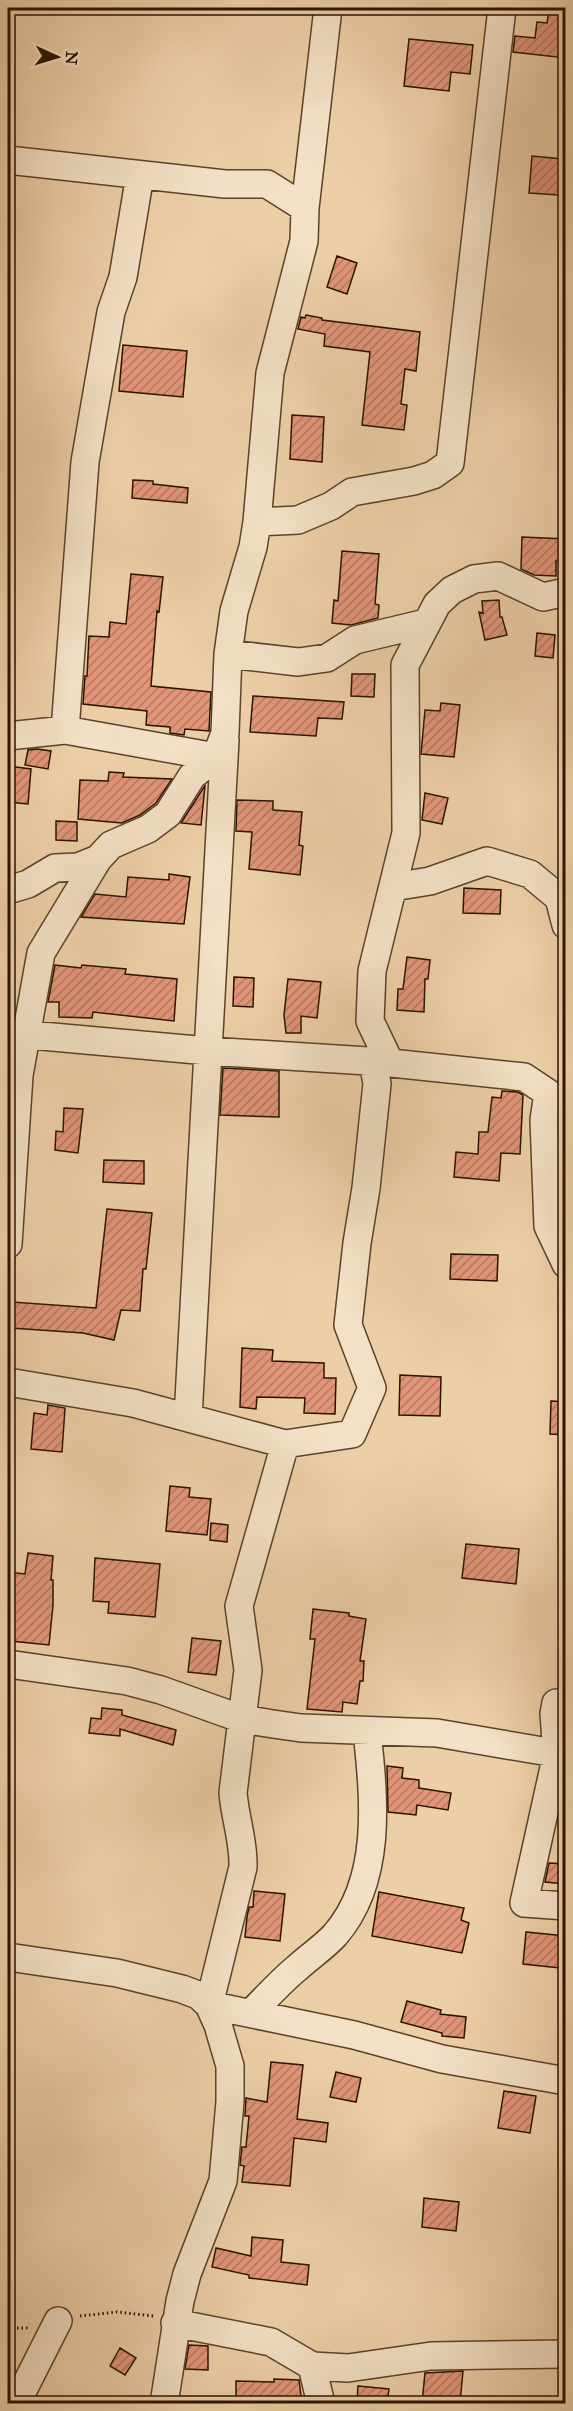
<svg xmlns="http://www.w3.org/2000/svg" width="573" height="2411" viewBox="0 0 573 2411" font-family="'IM FELL Great Primer',serif">
	<style>
		.building { fill: url(#building-hatch); stroke: #291301; stroke-width: 1.5 }
		.lines { fill: none; stroke-linecap: round; stroke-linejoin: round }
		.minor-casing { stroke: #5a422a; stroke-width: 30 }
		.path { stroke: #291301; stroke-width: 3; stroke-dasharray: 1.5 3; stroke-linecap: butt }
		.minor { stroke: #f3e0c6; stroke-width: 27 }
	</style>
	<defs>
		<pattern id="building-hatch" width="6" height="6" patternUnits="userSpaceOnUse" patternTransform="scale(1.5)"><rect width="6" height="6" fill="#e29578"/><path d="M-1 1l2-2M0 6l6-6M5 7l2-2" fill="none" stroke="#b77860"/></pattern>
	</defs>
	<rect width="100%" height="100%" fill="#edcfa7"/>
	<filter id="stains"><feTurbulence type="fractalNoise" baseFrequency=".00333" numOctaves="4"/><feColorMatrix values="0 0 0 0 .2 0 0 0 0 .09 0 0 0 0 .02 0 0 0 .5 -.17"/></filter>
	<radialGradient id="worn" r=".72"><stop offset=".6" stop-color="#630" stop-opacity="0"/><stop offset="1" stop-color="#630" stop-opacity=".3"/></radialGradient>
	<path class="building" d="M549,9l17,2v47l-53,-6 2,-16 20,2 2,-16 10,1z
		M409,39l64,6 -3,29 -19,-2 -2,19 -45,-5z
		M532,156l30,3 -3,36 -30,-2z
		M337,256l20,7 -10,31 -20,-7z
		M306,315l16,3v2l98,12 -4,39 -11,-2 -4,35 6,1 -3,25 -42,-5 8,-73 -46,-6 1,-12 -27,-5 3,-12 4,1z
		M123,345l64,6 -4,46 -64,-6z
		M292,415l32,2 -2,45 -32,-3z
		M133,480l20,1v3l35,4 -1,15 -55,-5z
		M522,537l44,2v22h-10v15l-22,-1 -13,-6z
		M342,551l37,3 -4,50 4,1 -1,13 -27,7 -19,-2 2,-23 4,1z
		M131,574l32,3 -4,35 -2,-1 -6,75 60,6 -2,39 -24,-2 -1,6 -14,-2v-6l-24,-2 1,-14 -64,-7 2,-28h2l2,-40 20,1 1,-15 16,2z
		M499,600l1,17h2l5,18 -22,5 -6,-28 4,1 -1,-12z
		M537,633l18,2 -2,23 -18,-2z
		M352,674h23l-1,23 -23,-1z
		M253,696l91,6 -2,17 -24,-1 -2,18 -66,-4z
		M441,703l19,2 -6,52 -33,-3 4,-44 15,1z
		M37,749l14,2 -3,18 -23,-4 3,-15z
		M8,766l23,3 -3,35 -20,-2z
		M109,772l15,1 -1,4 49,2 -16,24 -16,12 -18,8 -44,-4 2,-39 28,1z
		M205,786l-4,39 -20,-2 23,-36z
		M425,793l23,5 -6,26 -20,-4z
		M237,800l36,1v9l29,2 -3,33 4,1 -3,29 -51,-6 3,-37 -16,-1z
		M56,821l21,1v19l-21,-1z
		M169,874l21,3 -6,47 -103,-7 14,-23 31,3 2,-20 41,3z
		M464,888l37,2 -1,24 -37,-1z
		M407,957l23,3 -2,19h-3l-1,33 -27,-2 1,-21h5z
		M55,965l26,3 1,-3 44,4 -1,5 52,5 -3,42 -81,-9 -1,6 -33,-1v-15h-11z
		M234,977l20,1 -1,29 -20,-1z
		M288,979l33,3 -4,36 -16,-2v17h-15l-2,-18z
		M223,1068l56,3v46l-59,-2z
		M502,1091l16,1 5,3 -3,59 -19,-1 -2,28 -45,-4 2,-25 22,2 1,-22h9l4,-35 9,1z
		M64,1108l19,1 -5,44 -23,-3 1,-19 7,1z
		M104,1160l40,1v23l-41,-2z
		M107,1209l45,4 -6,56h-3l-3,42 -19,-1 -7,30 -31,-7 -72,-5 1,-26 84,6z
		M451,1254l47,1 -1,26 -47,-2z
		M242,1348l31,2 -1,11 52,2v15h12l-1,36 -31,-1 1,-15 -48,-1 -1,12 -16,-2z
		M400,1375l41,2 -1,39 -41,-1z
		M551,1401l15,1v33l-16,-1z
		M48,1405l17,3 -3,44 -31,-3 3,-36 13,2z
		M170,1486l20,2 -1,9 22,2 -4,36 -41,-4z
		M211,1523l17,2 -1,17 -17,-2z
		M466,1544l53,5 -3,35 -54,-6z
		M28,1553l25,3 -2,24h2v25l-4,40 -38,-4 1,-8h-4v-61l17,2z
		M95,1558l65,6 -5,53 -47,-4 1,-11 -16,-1z
		M313,1609l36,4v3l17,3 -6,42h4l-1,20h-3l-3,23 -14,-2 -1,10 -35,-3 8,-70h-5z
		M192,1638l29,3 -5,34 -28,-3z
		M102,1708l20,2v5l54,15 -3,15 -53,-16v7l-31,-3 2,-15 10,1z
		M387,1766l16,2 -1,10 17,2v8l32,5 -3,17 -31,-5 -1,10 -28,-3z
		M549,1863l17,1v20l-21,-2z
		M254,1891l31,3 -5,47 -35,-4 2,-20 2,-10h4z
		M379,1892l85,16 -3,12 8,3 -7,30 -90,-17z
		M526,1932l40,4v23l-5,-1 -1,10 -37,-4z
		M407,2001l34,9 -1,4 26,3 -2,21 -22,-2v-3l-41,-11z
		M271,2062l32,3 -6,54 31,4 -2,19 -32,-4 -4,48 -48,-4 2,-16 -4,-1 2,-18h4l3,-31h-4l1,-18 21,4z
		M336,2072l25,6 -5,24 -26,-5z
		M504,2091l32,5 -6,37 -32,-5z
		M424,2198l35,4 -3,29 -34,-4z
		M252,2237l31,3 -2,22 28,3 -2,20 -58,-7v-3l-37,-8 4,-19 35,8z
		M189,2345l19,1v24l-23,-1z
		M120,2348l16,10 -11,17 -15,-9z
		M463,2371l-3,32h-38l3,-30z
		M274,2379l25,1 3,23h-66v-22l38,1z
		M358,2386l31,3 -2,14h-30z"/>
	<g class="lines">
		<defs>
			<path id="minor" d="M8,160l217,24h42l38,24 -1,33 -34,132 -13,149 -4,25 -19,64 -6,43 -3,79 -9,24 -24,19 -24,38 -20,15 -37,16 -13,14 -20,8 -23,1 -27,16 -20,6
				M305,208l23,-200
				M257,522l41,-2 33,-14 21,-14 62,-11 19,-6 17,-12 52,-455
				M228,654l70,8 29,-4 28,-18 71,-17
				M65,730l20,-268 26,-150 12,-35 17,-102
				M8,736l57,-6 151,27
				M393,887l37,-6 57,-20 43,13 29,24 7,27
				M8,1033l200,18 160,10 6,5 3,18 -11,104 -9,55 -9,82 24,63 -20,46 -67,10 -152,-41 -125,-21
				M372,1061l152,16 24,16 -4,27 4,106 18,38
				M390,1063l-20,-42 2,-50 34,-138 -1,-168 32,-61 15,-14 22,-11 24,-3 45,21 23,-5
				M8,1244l11,-169 22,-122 57,-94
				M188,1418l37,-678
				M285,1444l-46,162 9,64 -15,123c2,25 11,49 10,74l-34,138 145,30 88,24 124,22
				M8,1664l119,17 34,9 81,29 31,5 28,4 136,5 129,22
				M556,1703l-2,11 3,40 -33,149 42,3
				M8,1957l109,16 65,16 16,6 11,10 9,20 12,41v36l-7,79 -36,93 -7,27 -16,103
				M251,2013c15,-15 29,-31 46,-45 12,-11 27,-21 38,-33 48,-55 39,-137 32,-204
				M175,2323l96,19 41,24 36,2 83,-12 135,-2
				M312,2366l9,38
				M16,2404l42,-83"/>
		</defs>
		<use href="#minor" class="minor-casing"/>
		<path class="path" d="M80,2316l37,-4 37,4
			M8,2328h22"/>
		<use href="#minor" class="minor"/>
	</g>
	<rect width="573" height="2411" fill="none" stroke="#edcfa7" stroke-width="30"/>
	<rect x="9" y="9" width="555" height="2393" fill="none" stroke="#291301" stroke-width="3"/>
	<rect x="15" y="15" width="543" height="2381" fill="none" stroke="#291301" stroke-width="1.5"/>
	<g transform="translate(57 57) rotate(94)" stroke="#f3e0c6" stroke-width="4.5" paint-order="stroke">
	<path d="M0-4.5L10 22L0 15L-10 22Z" fill="#291301"/>
	<text y="-9" font-size="16" font-weight="bold" text-anchor="middle" fill="#291301">N</text>
	</g>
	<rect width="100%" height="100%" filter="url(#stains)"/>
	<rect width="100%" height="100%" fill="url(#worn)"/>
</svg>
